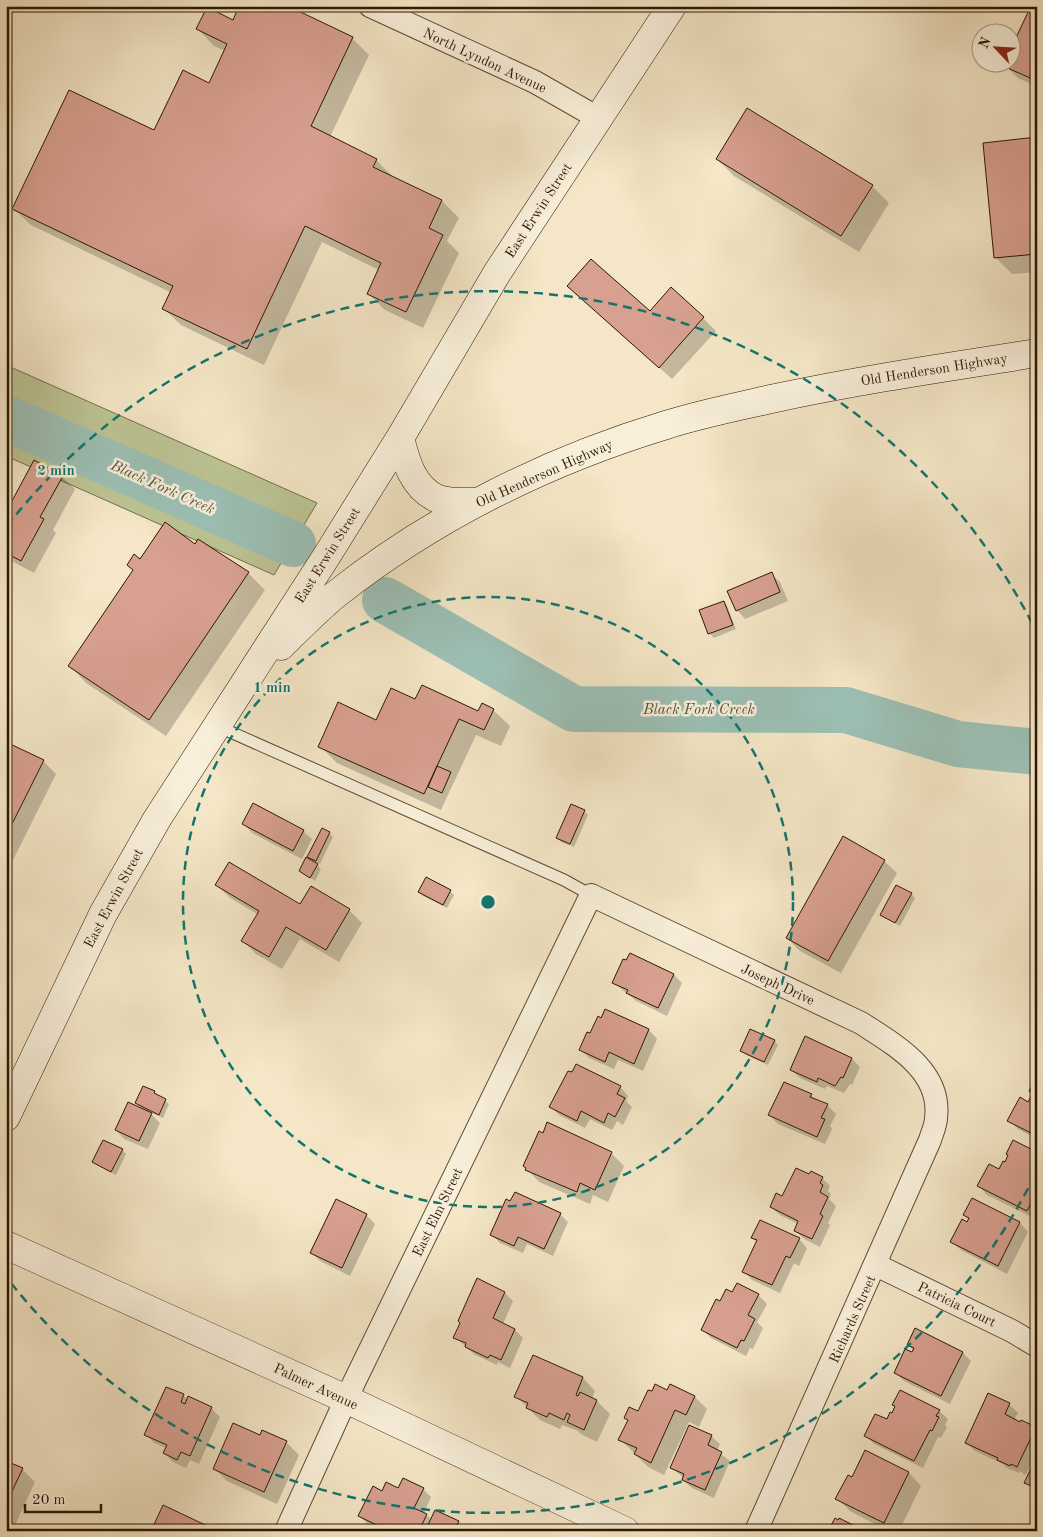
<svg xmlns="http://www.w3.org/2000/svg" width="1043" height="1537" viewBox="0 0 1043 1537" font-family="'Old Standard TT',serif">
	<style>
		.green { fill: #bcc494; stroke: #746e4a }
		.shadow { fill: #0003 }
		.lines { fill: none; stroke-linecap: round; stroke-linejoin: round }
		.river { stroke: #9cc0b5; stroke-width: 46 }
		.building { fill: #d8a090; stroke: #2d1700 }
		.service-casing { stroke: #5f4b32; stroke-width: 13 }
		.minor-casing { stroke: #5f4b32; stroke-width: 24 }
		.tertiary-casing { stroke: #5f4b32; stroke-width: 29 }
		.secondary-casing { stroke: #2d1700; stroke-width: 29 }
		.service { stroke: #f8efda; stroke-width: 11 }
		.minor { stroke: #f8efda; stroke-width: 22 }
		.tertiary { stroke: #f8efda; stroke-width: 28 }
		.secondary { stroke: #f8efda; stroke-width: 28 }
		.ring { fill: none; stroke: #0f766e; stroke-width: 2.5; stroke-dasharray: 9 6 }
		.labels { text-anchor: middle; stroke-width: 5; stroke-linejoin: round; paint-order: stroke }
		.street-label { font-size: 14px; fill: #2d1700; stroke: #f8efda }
		.water-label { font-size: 15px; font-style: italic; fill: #54523f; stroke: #f8efda }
		.centre { fill: #0f766e; stroke: #f8efda; stroke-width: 2.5 }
		.ring-label { font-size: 15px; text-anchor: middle; font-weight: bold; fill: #0f766e; stroke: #f8efda; stroke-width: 5; stroke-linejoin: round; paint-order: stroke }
	</style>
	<rect width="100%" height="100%" fill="#f4e6c6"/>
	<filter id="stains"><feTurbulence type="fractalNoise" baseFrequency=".004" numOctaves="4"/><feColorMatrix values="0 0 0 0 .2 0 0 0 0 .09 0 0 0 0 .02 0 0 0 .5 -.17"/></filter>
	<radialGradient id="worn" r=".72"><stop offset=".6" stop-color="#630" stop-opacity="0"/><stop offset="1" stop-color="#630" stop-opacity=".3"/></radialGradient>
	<path class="green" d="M6,365l311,138 -43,72 -268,-119z"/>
	<path class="shadow" d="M1037,6v81l-19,-9 -13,-13 5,-3z
		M234,21l118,17 17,17 -39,82 46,23 17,17 49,24 17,17 -12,23 12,12 -36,75 -38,-18 -17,-17 11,-23 -57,-28 -58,123 -83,-40 -17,-16 8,-16 -141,-68 -17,-16 141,-77 55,-48 15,-33 -11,-5 -16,-17z
		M1037,138v134l-25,2 -17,-17z
		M717,159l155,27 17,17 -30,49 -125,-76z
		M569,286l81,26 53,6 13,13 -44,48z
		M62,477l13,12 -22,41 3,3 -22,40 -28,-15v-43z
		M195,545l53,28 17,17 -99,146 -80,-53 -16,-17 71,-106z
		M771,574l9,8 8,19 -43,18 -8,-9z
		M723,603l4,3 9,23 -22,9 -4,-4 -9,-23z
		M416,701l63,11 14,-2 17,16 -9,20 -25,-11 -35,75 -104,-47 -17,-17 57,-25z
		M6,743l37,18 13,13 -50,100z
		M584,811l4,4 -14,32 -13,-5 -4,-4z
		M244,824l59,7 9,8 -10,20 -50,-26z
		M329,833l4,4 -13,27 -6,-2 -5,-5z
		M884,861l13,12 -56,100 -41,-22 -13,-13z
		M315,863l6,6 -6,12 -15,-10z
		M217,885l84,21 48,4 13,13 -23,39 -39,-23 -18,30 -26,-15 -13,-13 16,-26 -29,-17z
		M450,891l4,4 -7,13 -24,-12 -4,-4z
		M911,894l4,4 -15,28 -19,-11z
		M630,954l44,21 8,8 -15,33 -31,-15 -23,-19z
		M606,1010l43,20 8,9 -14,32 -25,-11 -4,9 -25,-11 -8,-8 21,-31z
		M806,1038l46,21 8,8 -8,18 -2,-1 -6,9 -17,-7 -2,3 -25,-11 -9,-8z
		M774,1041l4,4 -10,20 -22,-10 -4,-4z
		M1037,1080v59l-19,-10 -9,-9 20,-16 5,-10 -3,-3z
		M620,1087l8,9 -2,5 6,6 -9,18 -6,-4 -5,9 -22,-11 -5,9 -26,-13 -8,-8z
		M154,1092l15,12 -6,14 -15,-7 12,12 -12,26 -24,-10 -8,-9 28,-19 -8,-8z
		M811,1095l5,5 11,5 9,9 -6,12 2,3 -7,15 -47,-20 -9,-9z
		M122,1150l4,4 -10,21 -18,-9 -4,-4z
		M611,1153l13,13 -16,36 -15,-7 -3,9 -51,-22 -15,-16z
		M1037,1154l-1,65 -49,-24 -8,-9 20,-15z
		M810,1175l12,3 8,8 -2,5 3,3 -2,5 7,7 -8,17 2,2 -10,22 -16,-8 -9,-9 3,-6 -18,-9 -9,-8z
		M973,1199l47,24 8,9 -21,42 -46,-24 -9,-8 15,-19 2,-3 -5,-5z
		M336,1201l30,14 9,9 -25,52 -30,-15 -9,-9z
		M560,1214l8,8 -15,34 -26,-12 -4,9 -23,-10 -8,-8z
		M753,1238l46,1 8,9 -8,18 -5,-3 -14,30 -28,-13 -8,-9 13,-29z
		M505,1293l8,8 -10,23 12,6 8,8 -13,30 -12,-6 -1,3 -22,-10 -20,-18z
		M732,1294l26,1 9,9 -10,18 6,6 -10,21 -3,-1 -4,8 -35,-18 -9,-9 18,-27z
		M908,1345l55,8 8,8 -21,43 -46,-23 -9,-9 19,-21z
		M534,1356l49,22 12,13 -3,8 5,2 13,13 -13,28 -16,-8 -3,-3 -16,-6 -2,4 -20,-9 -24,-24z
		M668,1391l27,6 12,12 -8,18 -10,-5 -25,53 -16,-8 -28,-28 19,-26z
		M183,1395l5,5 23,8 9,9 -21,47 -9,-4 -4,8 -13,-6 -9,-9 2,-5 -12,-5 -8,-9z
		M1009,1404l9,9 -4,7 23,10v21l-11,24 -6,-4 -1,2 -12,-5 -4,-4 -28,-13 -9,-9z
		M939,1411l9,8 -3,6 2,2 -6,11 -3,-1 -15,31 -49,-24 -8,-8 21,-15z
		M711,1436l9,8 -3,7 13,10 -16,37 -22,-10 -9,-8 1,-2 -12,-10z
		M261,1437l25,5 13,13 -22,49 -50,-23 -13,-13z
		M866,1452l43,21 12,13 -22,45h-11l-38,-20 -13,-13 16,-19z
		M1037,1459v33l-11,-9z
		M6,1462l16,7 13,13 -20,43 -9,-4z
		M423,1489l8,8 -7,16 8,7 26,2 4,4 -3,5h-77l-14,-6 -8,-9 23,-24z"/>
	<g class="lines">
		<path class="river" d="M6,418l287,126
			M385,600l189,109 272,1 112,34 79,8"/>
	</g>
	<path class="building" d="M239,6h49l65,31 -42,89 66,33 -4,8 69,33 -13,28 14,7 -37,77 -39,-18 14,-31 -76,-37 -58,123 -85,-40 11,-23 -161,-77 57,-119 85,40 29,-60 26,13 18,-39 -31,-15 11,-22 26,13z
		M1031,6h6v75l-34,-15 2,-4h5v-12z
		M747,108l126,77 -32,51 -125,-77z
		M1037,137v117l-43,4 -11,-115z
		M591,259l59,52 21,-24 33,30 -45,51 -92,-82z
		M34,460l29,16 -23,41 4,2 -23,42 -15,-8v-41z
		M165,522l30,22 3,-5 51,33 -100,148 -81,-54 65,-96 -6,-5 7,-11 6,5z
		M772,572l8,20 -44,19 -9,-20z
		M724,601l9,24 -25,9 -9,-24z
		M422,685l56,26 4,-8 12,6 -10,21 -25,-11 -35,75 -106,-47 20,-45 38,18 15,-32 24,11z
		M6,742l38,18 -38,76z
		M437,766l14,6 -9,21 -14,-6z
		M253,803l51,27 -11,21 -51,-27z
		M571,804l14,6 -15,34 -14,-6z
		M322,828l8,4 -14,29 -9,-4z
		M843,836l42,24 -57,101 -42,-23z
		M306,857l12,7 -8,14 -11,-7z
		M229,862l71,42 11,-18 39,23 -24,41 -40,-23 -17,30 -28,-16 18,-30 -44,-26z
		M426,877l25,13 -8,15 -25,-13z
		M896,885l16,8 -17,30 -15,-8z
		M630,953l44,21 -16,34 -32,-15 2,-3 -16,-7 11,-24 3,1z
		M605,1009l44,20 -15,35 -25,-12 -4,10 -26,-12 8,-18 3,1 8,-17 3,2z
		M750,1029l25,11 -11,22 -24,-11z
		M805,1036l47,22 -9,20 -2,-1 -6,9 -17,-8 -1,4 -27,-12z
		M576,1064l45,22 -4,8 8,4 -10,19 -7,-4 -4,10 -23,-12 -4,10 -28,-14 19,-36 4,1z
		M1036,1078h1v58l-30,-15 13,-24 8,5 5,-9 -4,-2z
		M784,1082l28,12 -2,3 18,7 -7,14 4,1 -8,18 -49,-22z
		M143,1086l12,5 -1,2 12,6 -7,16 -24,-12z
		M128,1102l24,11 -13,28 -24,-11z
		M547,1122l65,30 -17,38 -15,-7 -3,9 -52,-22 1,-2 -3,-2 16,-35 4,2z
		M103,1140l20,9 -12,23 -19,-10z
		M1013,1140l24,12v40l-10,19 -50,-25 12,-22 10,5 4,-8 2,1 3,-7 -2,-1z
		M796,1168l13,6 2,-3 12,6 -3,6 3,2 -3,7 8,5 -8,17 3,2 -11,23 -18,-8 4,-10 -28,-14 6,-14 6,3z
		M515,1192l46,21 -17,36 -26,-12 -4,9 -24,-11 16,-36 4,2z
		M972,1198l48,24 -22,44 -48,-24 12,-23 5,3 2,-4 -6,-3z
		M336,1199l31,15 -25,54 -32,-15z
		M760,1220l40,18 -10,20 -4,-2 -14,29 -30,-13 15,-32 -6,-2z
		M477,1278l28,14 -12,26 22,11 -14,31 -11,-5 -2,3 -23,-11 1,-4 -13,-5 7,-15 -2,-2z
		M737,1283l22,11 -11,21 7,4 -11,22 -3,-1 -4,8 -36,-18 15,-31 4,2 6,-12 6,3z
		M915,1328l48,24 -22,44 -47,-23 11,-24 7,3 2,-4 -7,-3z
		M533,1355l50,22 -7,18 2,1 2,-4 17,8 -13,30 -17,-8 3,-7 -3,-2 -3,7 -15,-7 -2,4 -21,-9 2,-5 -14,-6z
		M655,1384l12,6 3,-6 25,12 -9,19 -11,-5 -24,53 -17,-9 3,-6 -19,-8 10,-20 -4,-2 5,-11 9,4 10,-21 4,1z
		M166,1387l18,7 -3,8 4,2 3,-8 24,11 -22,49 -9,-4 -4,8 -14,-7 4,-8 -23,-10z
		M900,1390l40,20 -4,6 3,1 -7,14 -2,-1 -16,31 -50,-25 11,-22 12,5 3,-7 2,1 3,-7 -3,-1z
		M988,1393l22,10 -5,11 15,8 1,-2 15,7 -19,40 -6,-3 -1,2 -13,-6 1,-2 -33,-15z
		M233,1423l27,12 2,-5 25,11 -23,51 -51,-23z
		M689,1425l23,10 -4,10 14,7 -17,38 -23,-10 2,-6 -14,-6z
		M865,1450l44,22 -25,51 -49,-24 13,-24 4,2z
		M1037,1456v32l-13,-5z
		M6,1461l17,7 -17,36z
		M403,1478l21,10 -10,20 13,6 -8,17h-35l1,-2 -27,-13 15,-30 9,5 4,-9 12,6z
		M163,1505l53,25 -1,1h-64z
		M435,1510l24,11 -5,10h-18l-9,-4z
		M835,1518l3,2 1,-2 26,13h-37z"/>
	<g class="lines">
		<defs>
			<path id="service" d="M217,726l347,154 27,15"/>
			<path id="minor" d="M370,6l165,76 63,36
				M876,1265l136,66 25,15
				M286,1531l60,-132 245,-504 270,128c34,22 81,48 75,95 0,7 -4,15 -6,22l-174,391"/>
			<path id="tertiary" d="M6,1245l340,154 279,132"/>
			<path id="secondary" d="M400,438c6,24 13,50 38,61 12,4 27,3 39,3
				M281,646c17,-17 35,-35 54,-51 97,-77 212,-134 331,-170 34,-11 70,-18 105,-26 88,-19 177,-32 266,-46
				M6,1117l97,-203 54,-95 169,-262 74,-119 97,-165 175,-267"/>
		</defs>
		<use href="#service" class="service-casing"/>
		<use href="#minor" class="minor-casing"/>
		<use href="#tertiary" class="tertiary-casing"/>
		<use href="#secondary" class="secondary-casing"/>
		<use href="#service" class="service"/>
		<use href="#minor" class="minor"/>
		<use href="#tertiary" class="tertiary"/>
		<use href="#secondary" class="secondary"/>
	</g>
	<g class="ring">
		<circle cx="488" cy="902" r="305"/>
		<path d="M1035 1175A611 611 0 0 1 7 1278M7 526A611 611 0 0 1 1035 629"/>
	</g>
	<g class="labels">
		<g class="street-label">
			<text transform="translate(485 60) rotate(25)" y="5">North Lyndon Avenue</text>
			<text transform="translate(538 210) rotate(-57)" y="5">East Erwin Street</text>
			<text transform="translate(934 369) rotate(-9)" y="5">Old Henderson Highway</text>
			<text transform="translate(544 473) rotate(-24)" y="5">Old Henderson Highway</text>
			<text transform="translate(327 555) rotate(-58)" y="5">East Erwin Street</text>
			<text transform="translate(113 898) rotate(-62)" y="5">East Erwin Street</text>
			<text transform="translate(778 984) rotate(25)" y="5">Joseph Drive</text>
			<text transform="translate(437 1212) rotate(-64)" y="5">East Elm Street</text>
			<text transform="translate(957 1304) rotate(26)" y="5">Patricia Court</text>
			<text transform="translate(852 1319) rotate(-66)" y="5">Richards Street</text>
			<text transform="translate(316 1386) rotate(25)" y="5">Palmer Avenue</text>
		</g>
		<g class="water-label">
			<text transform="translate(163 487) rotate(24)" y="5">Black Fork Creek</text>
			<text x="699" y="714">Black Fork Creek</text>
		</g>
	</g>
	<circle cx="488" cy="902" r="8" class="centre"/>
	<g class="ring-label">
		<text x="56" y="475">2 min</text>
		<text x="272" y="692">1 min</text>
	</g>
	<rect width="1043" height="1537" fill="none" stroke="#f4e6c6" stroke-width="25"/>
	<rect x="8" y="8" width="1028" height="1522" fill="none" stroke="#2d1700" stroke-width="2.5"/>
	<rect x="12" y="12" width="1018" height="1512" fill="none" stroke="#2d1700"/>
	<g transform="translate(996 48) rotate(295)"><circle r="24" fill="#f8efda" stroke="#a79983"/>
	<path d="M0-4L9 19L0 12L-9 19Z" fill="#8f2418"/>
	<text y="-8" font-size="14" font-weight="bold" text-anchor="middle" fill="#2d1700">N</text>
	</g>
	<path d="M25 1504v8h76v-8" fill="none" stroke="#2d1700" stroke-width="2.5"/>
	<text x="32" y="1504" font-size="15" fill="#2d1700" stroke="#f8efda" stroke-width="4" paint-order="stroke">20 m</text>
	<rect width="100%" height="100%" filter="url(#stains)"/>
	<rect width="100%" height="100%" fill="url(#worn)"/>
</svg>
